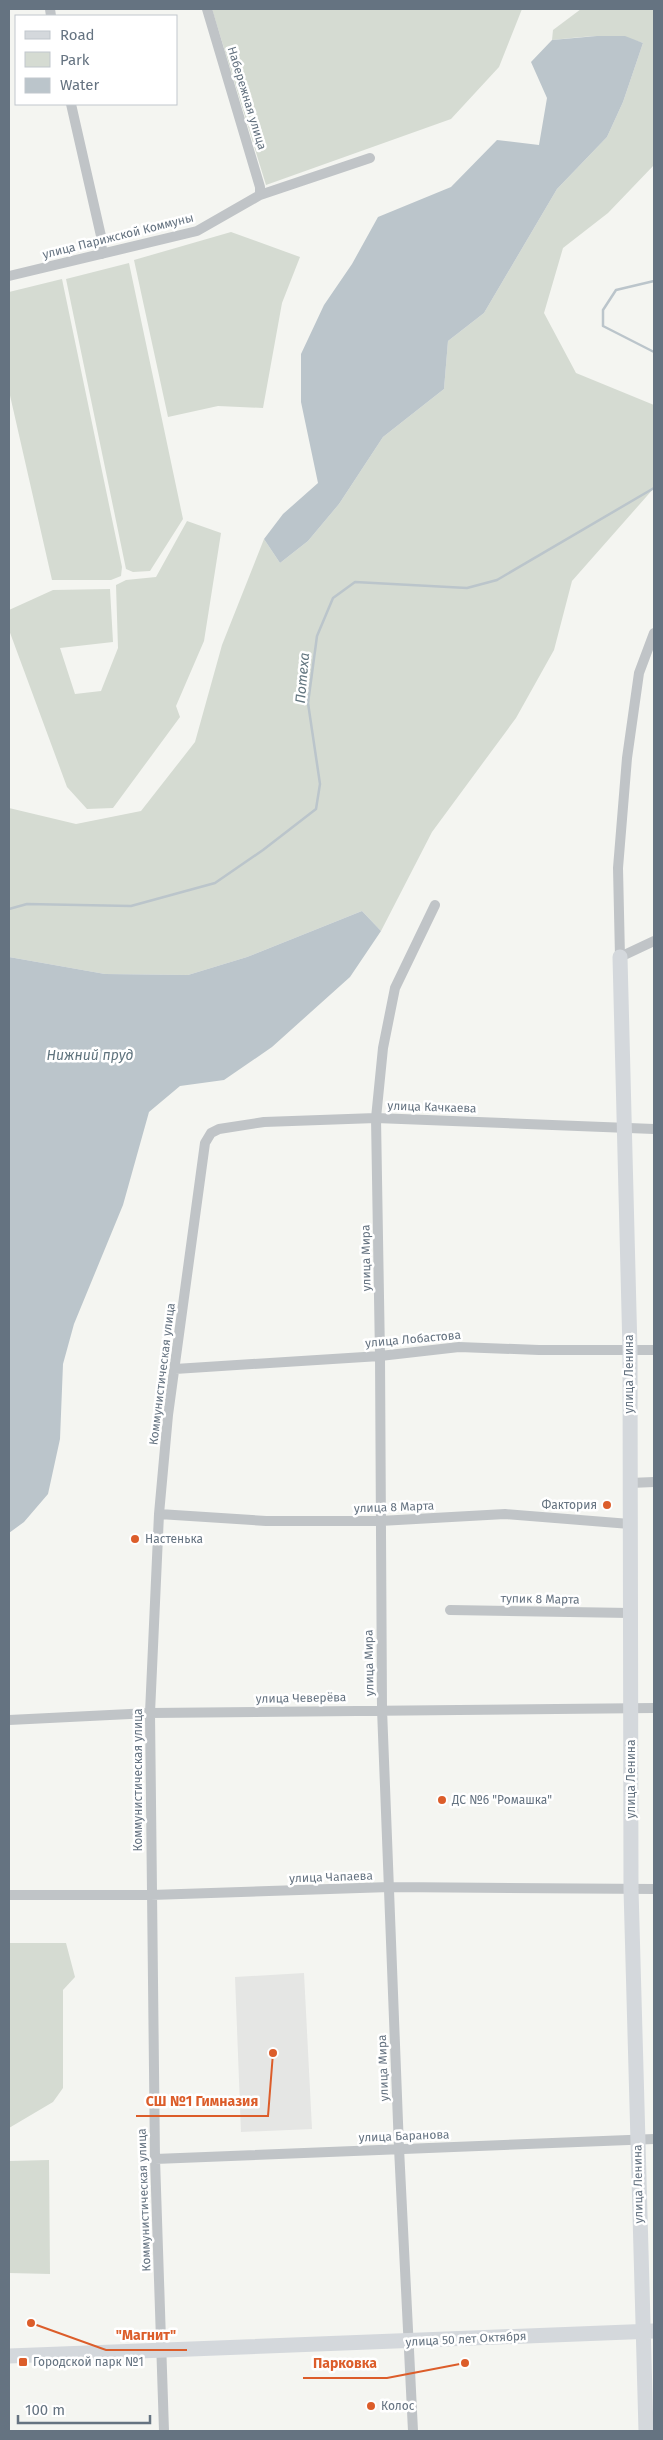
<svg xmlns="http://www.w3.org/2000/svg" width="663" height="2440" viewBox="0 0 663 2440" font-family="'Fira Sans',sans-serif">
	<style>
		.built { fill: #e5e6e4 }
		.green { fill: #d5dbd2 }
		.water { fill: #bbc5cb }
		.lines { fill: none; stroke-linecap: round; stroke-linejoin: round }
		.stream { stroke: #bbc5cb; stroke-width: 2.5 }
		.street { stroke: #c0c4c7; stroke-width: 10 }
		.secondary { stroke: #d4d8dc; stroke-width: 15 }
		.poi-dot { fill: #dc5d2a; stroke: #fff; stroke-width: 2 }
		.labels { text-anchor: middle; stroke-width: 5; stroke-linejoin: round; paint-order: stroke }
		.street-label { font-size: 12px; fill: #657381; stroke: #fff }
		.poi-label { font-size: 12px; fill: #657381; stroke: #fff; text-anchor: start }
		.water-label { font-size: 14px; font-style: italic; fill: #60747e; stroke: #fff }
		.leader { fill: none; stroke: #dc5d2a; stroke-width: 2 }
		.callout-dot { fill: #dc5d2a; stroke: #fff; stroke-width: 2 }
		.callout-label { font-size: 14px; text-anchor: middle; font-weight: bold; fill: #dc5d2a; stroke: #fff; stroke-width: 5; stroke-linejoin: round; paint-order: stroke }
	</style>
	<rect width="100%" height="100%" fill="#f4f5f1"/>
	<path class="built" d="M304,1973l8,156 -71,3 -6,-155z"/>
	<path class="green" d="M212,9h310l-23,58 -48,52 -185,66z
		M581,9h73v156l-46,48 -45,35 -19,65 32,60 78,32v83l-82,93 -18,69 -38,68 -84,114 -51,99 -19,-20 -115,46 -59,18 -83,-1 -96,-17v-149l67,16 65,-13 54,-69 27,-97 42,-106 16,24 28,-22 31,-37 44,-67 61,-48 4,-48 36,-28 73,-124 50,-52 16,-35 20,-59c-30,-11 -60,-6 -91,-3l1,-10z
		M231,232l69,25 -18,46 -19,105 -45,-2 -50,11 -34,-157z
		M129,263l54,256 -33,52 -17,1 -7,-3 -60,-290z
		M62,279l60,288 -1,9 -10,4h-59l-43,-189v-99z
		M187,521l34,12 -17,108 -28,65 4,11 -67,91 -26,1 -20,-22 -58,-157v-20l44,-20 57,-1 3,53 -53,6 15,46 26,-3 17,-43 -2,-63 10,-5 30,-3z
		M9,1943h57l9,34 -12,13v98l-10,14 -44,26z
		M49,2160l1,114 -41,-1v-112z"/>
	<path class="water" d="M597,36h28l18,7 -20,59 -16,35 -50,52 -73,124 -36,28 -4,48 -61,48 -44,67 -31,37 -28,22 -16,-24 19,-25 35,-31 -17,-81v-48l23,-49 28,-41 26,-47 73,-30 46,-47 42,5 8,-47 -16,-36 21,-22z
		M362,911l19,20 -31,46 -78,70 -48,33 -44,6 -31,26 -26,93 -49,119 -11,40 -3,75 -12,55 -24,28 -15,11v-576l96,17 83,1 59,-18z"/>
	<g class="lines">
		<path class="stream" d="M654,281l-38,9 -13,20v16l51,26
			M9,909l18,-5 104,2 84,-23 48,-33 53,-41 4,-25 -12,-81 9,-67 16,-38 22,-16 112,6 30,-8 157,-92"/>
		<path class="street" d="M50,9l1,7
			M207,9l53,178v8
			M71,104l30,132 1,18
			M9,276l188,-45 63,-36 110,-37
			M654,633l-15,40 -12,85 -9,110 2,89 34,-16
			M175,1369l205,-13 79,-9 80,3h115
			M630,1483l24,-1
			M159,1514l107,7h114l125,-7 125,10
			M450,1610l180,3
			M9,1720l141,-7 504,-5
			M9,1895h142l239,-8 264,2
			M155,2159l499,-20
			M164,2431l-9,-272 -5,-446 9,-199 9,-99 37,-272 6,-10 8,-4 45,-7 112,-4 278,11
			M413,2431l-14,-283 -17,-439 -2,-353 -4,-238 7,-70 12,-60 40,-83"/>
		<path class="secondary" d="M620,957l10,394 1,538 15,542
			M9,2356l645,-25"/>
	</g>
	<g class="poi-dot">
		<circle cx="607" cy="1505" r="5"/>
		<circle cx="135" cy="1539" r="5"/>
		<circle cx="442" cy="1800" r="5"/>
		<rect x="18" y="2357" width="10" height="10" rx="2.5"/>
		<circle cx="371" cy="2406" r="5"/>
	</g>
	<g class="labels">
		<g class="street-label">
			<text transform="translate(247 98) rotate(73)" y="4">Набережная улица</text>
			<text transform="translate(118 236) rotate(-14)" y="4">улица Парижской Коммуны</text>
			<text transform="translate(432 1107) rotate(2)" y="4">улица Качкаева</text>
			<text transform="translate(366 1258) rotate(-91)" y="4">улица Мира</text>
			<text transform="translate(413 1339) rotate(-5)" y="4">улица Лобастова</text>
			<text transform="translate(162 1374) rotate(-83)" y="4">Коммунистическая улица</text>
			<text transform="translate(629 1374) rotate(-90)" y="4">улица Ленина</text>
			<text transform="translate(394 1507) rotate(-2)" y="4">улица 8 Марта</text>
			<text transform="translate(540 1599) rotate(1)" y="4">тупик 8 Марта</text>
			<text transform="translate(369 1663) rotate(-91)" y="4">улица Мира</text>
			<text transform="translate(301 1698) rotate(-1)" y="4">улица Чеверёва</text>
			<text transform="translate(631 1779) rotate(-90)" y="4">улица Ленина</text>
			<text transform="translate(138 1780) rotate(-90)" y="4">Коммунистическая улица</text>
			<text transform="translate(331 1877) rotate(-2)" y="4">улица Чапаева</text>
			<text transform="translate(383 2068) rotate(-92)" y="4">улица Мира</text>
			<text transform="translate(404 2136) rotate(-2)" y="4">улица Баранова</text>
			<text transform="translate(638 2184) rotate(-91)" y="4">улица Ленина</text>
			<text transform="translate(144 2200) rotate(-92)" y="4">Коммунистическая улица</text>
			<text transform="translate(466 2339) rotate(-3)" y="4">улица 50 лет Октября</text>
		</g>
		<g class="poi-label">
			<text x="597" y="1509" text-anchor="end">Фактория</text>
			<text x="145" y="1543">Настенька</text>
			<text x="452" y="1804">ДС №6 "Ромашка"</text>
			<text x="33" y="2366">Городской парк №1</text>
			<text x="381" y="2410">Колос</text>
		</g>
		<g class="water-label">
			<text transform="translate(302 678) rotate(-85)" y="5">Потеха</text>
			<text x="90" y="1060">Нижний пруд</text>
		</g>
	</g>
	<path class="leader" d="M273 2053L268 2116H136M31 2323L106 2350H187M465 2363L387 2378H303"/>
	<g class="callout-dot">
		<circle cx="273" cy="2053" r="5"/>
		<circle cx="31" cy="2323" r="5"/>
		<circle cx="465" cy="2363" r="5"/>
	</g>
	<g class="callout-label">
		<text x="202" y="2106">СШ №1 Гимназия</text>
		<text x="146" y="2340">"Магнит"</text>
		<text x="345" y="2368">Парковка</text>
	</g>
	<rect width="663" height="2440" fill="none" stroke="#657381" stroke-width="20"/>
	<rect x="15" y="15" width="162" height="90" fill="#ffffff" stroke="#c1c7cd"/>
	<rect x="25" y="31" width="25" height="8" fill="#d4d8dc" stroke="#c1c7cd"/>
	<text x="60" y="40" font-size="15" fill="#657381">Road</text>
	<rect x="25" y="52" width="25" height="15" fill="#d5dbd2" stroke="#c1c7cd"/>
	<text x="60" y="65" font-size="15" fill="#657381">Park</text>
	<rect x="25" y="78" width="25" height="15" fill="#bbc5cb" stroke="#c1c7cd"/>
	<text x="60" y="90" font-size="15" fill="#657381">Water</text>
	<path d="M18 2415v8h132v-8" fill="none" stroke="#657381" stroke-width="2.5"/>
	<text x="25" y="2415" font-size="15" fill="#657381" stroke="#ffffff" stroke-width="4" paint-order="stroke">100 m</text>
</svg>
